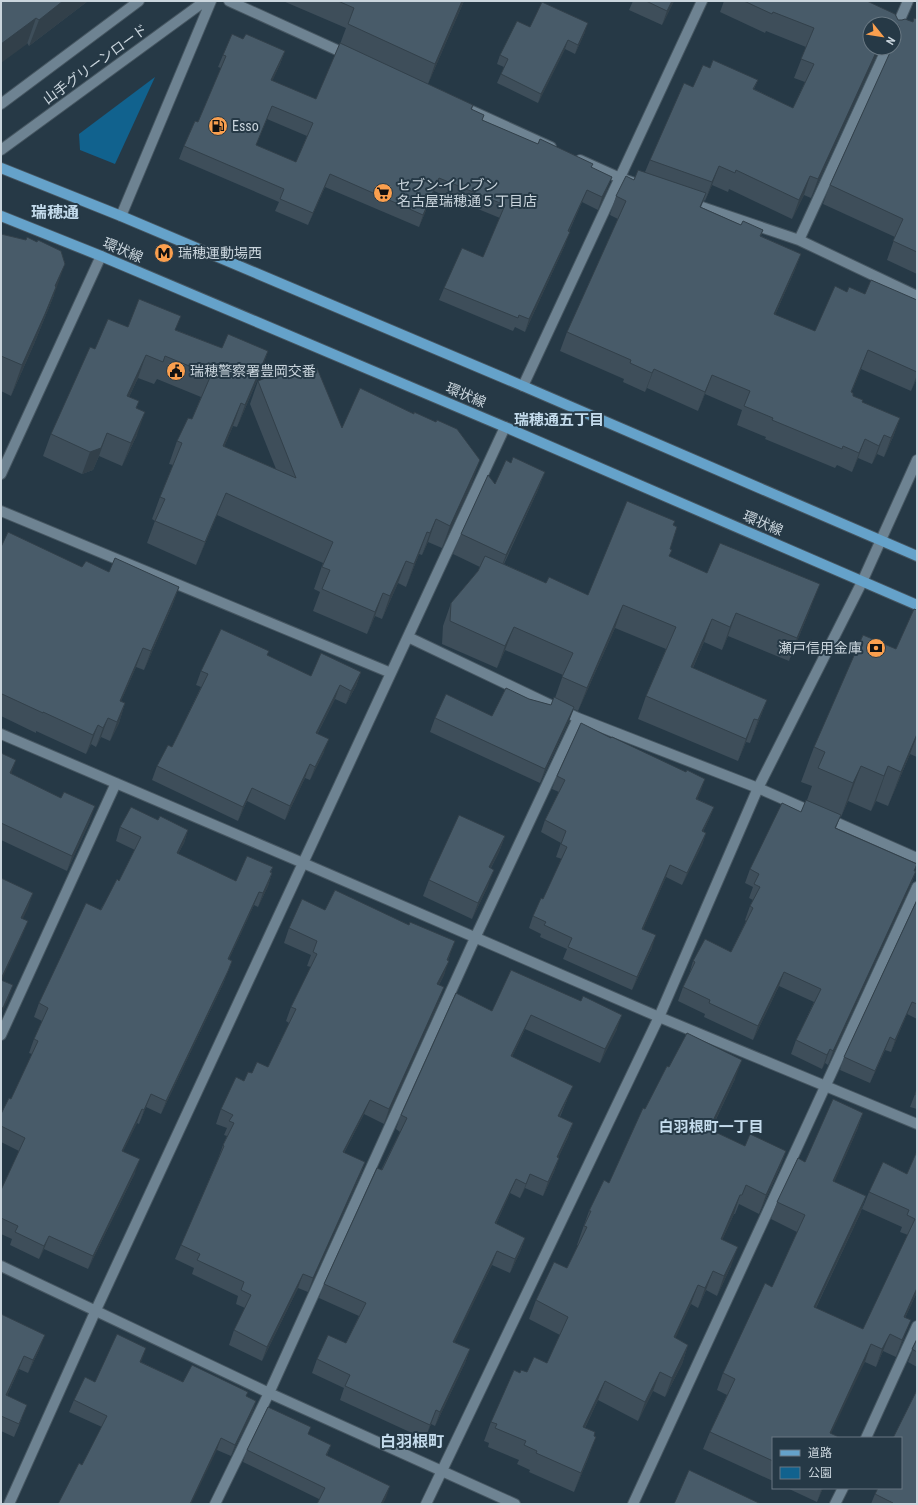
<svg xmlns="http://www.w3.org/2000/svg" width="918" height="1505" viewBox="0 0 918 1505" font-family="'Roboto Condensed','Noto Sans JP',sans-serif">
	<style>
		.green { fill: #11628e }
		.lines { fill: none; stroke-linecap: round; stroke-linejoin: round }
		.minor-casing { stroke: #465661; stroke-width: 12 }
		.major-casing { stroke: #465661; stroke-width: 12 }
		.minor { stroke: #6e8392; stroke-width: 10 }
		.major { stroke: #65a2ca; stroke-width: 10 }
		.wall { fill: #3e4e5a; fill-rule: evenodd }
		.shaded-wall { fill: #32404a }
		.building { fill: #485b69; stroke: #32404a; fill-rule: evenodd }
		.labels { text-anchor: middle; stroke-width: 4; stroke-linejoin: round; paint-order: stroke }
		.street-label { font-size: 14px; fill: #cad5dd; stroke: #263946 }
		.poi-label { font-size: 14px; fill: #cad5dd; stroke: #263946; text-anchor: start }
		.neighbourhood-label { font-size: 15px; font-weight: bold; fill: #c4dbec; stroke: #263946 }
		.quarter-label { font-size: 16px; font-weight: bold; fill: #c4dbec; stroke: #263946 }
	</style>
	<rect width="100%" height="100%" fill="#263946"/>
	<path class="green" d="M155,77l-40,87 -35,-14 -1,-16z"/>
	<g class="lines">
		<defs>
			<path id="minor" d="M229,1l119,54
				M894,33l14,-32
				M1,104l138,-103
				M472,111l79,36
				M1,150l204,-149
				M580,160l40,18 17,6
				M690,203l109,37 118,56
				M121,216l90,-215
				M799,240l88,-192
				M523,386l179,-385
				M1,474l100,-218
				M1,511l390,162
				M408,637l170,81 180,70 159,70
				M1,734l302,129 356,154 258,107
				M1,1035l115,-252
				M1,1266l268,127 246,111
				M866,1438l51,-112
				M9,1504l86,-192 410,-885
				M215,1504l54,-111 206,-455 103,-220
				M426,1504l233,-487 99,-229 104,-206 55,-122
				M633,1504l284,-617
				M835,1504l8,-16"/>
			<path id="major" d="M1,168l120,48 402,170 394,170
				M1,216l100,40 404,171 412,178"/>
		</defs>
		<use href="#minor" class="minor-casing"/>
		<use href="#major" class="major-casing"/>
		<use href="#minor" class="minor"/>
		<use href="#major" class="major"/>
	</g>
	<path class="wall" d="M1,1h87l-59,45z
		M283,1h181l-36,83 45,21 -1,4 10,11 109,47 16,23 -9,20 -16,-8 -13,30 -4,13 -40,87 -10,-5 -2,4 -74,-31 5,-12 39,-31 17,-39 -66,-27 -15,36 -94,-40 -17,38 -33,-14 4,-9 -100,-43 5,-13 14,-24 23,-54 -3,-1 5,-12 20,-16 42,12 -5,13 -8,17 44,18 24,-55 6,-16zM267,119l40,17 -11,26 -40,-17z
		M633,1h41l-12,24 -33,-15z
		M724,1h143l31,19 15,2 4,-3v255l-30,-14 8,-23 -72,-33 7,-19 64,-137v-24l-24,24h10l-69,150 -7,-3 -12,24 -63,-30 -1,3 -16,-7 -7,16 -1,-1 -3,7 40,18 22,5 -2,6 40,18 -7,18 -19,43 40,16 32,-39 70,8v78l-6,13 -50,-22 -10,24 2,3 9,6 38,16 -7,19 -9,20 -7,-3 -5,10 -14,-6 -6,14 -15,-7 -2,3 -70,-29 1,-2 -29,-12 5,-15 -37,-16 -7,17 -51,-23 -2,4 -22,-10 1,-3 -64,-28 7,-19 51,-113 -8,-4 6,-19 18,-16 11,-8 5,-12 43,-73 17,-19 48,12 -4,9 39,19 12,-26 -11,-4 12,-31 -40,-16 -1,2 -45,-21z
		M530,27l55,5 -10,22 -10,-5 -27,54 -41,-20 7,-16 -7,-3 3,-9z
		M1,234l25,6 28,55 -20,49 -23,52 -10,-5z
		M128,327l48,3 46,18 46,3 -8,23 -23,53 -4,-1 -9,21 52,22 -26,-65 8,-23 44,-13 6,4 34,56 130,55 -30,65 -14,-6 -6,13 -3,-1 -13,33 -8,-4 -16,36 -7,-3 -8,18 -54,-23 7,-19 -6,-3 9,-26 -106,-48 -21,50 -49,-22 8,-22 -3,-2 8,-22 13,-32 -4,-1 8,-23 15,-22 9,-22 -44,-18 -3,5 -16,-6 -9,19 10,4 -3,8 1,26 -15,31 -23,-10 -6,14 -11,4 -39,-18 8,-22 44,-85z
		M511,463l34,9 -8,20 -33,72 42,19 42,12 85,-70 -4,32 38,16 104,34 -22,54 -61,-25 -6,14 -18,-8 -11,26 74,32 -9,23 -8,20 -4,-1 -8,19 -100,-42 8,-23 20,-47 -51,-21 -37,83 -4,-2 -5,12 -29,62 -110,-51 5,-14 57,-2 37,-17 22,6 4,-7 8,-23 -58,-25 -8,18 -55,-24 1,-18 8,-23 27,-32 2,-4 -27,-13 8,-20 34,-50z
		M1,547l81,20 27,5 70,15 -7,19 -28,64 -8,-3 -15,34 4,2 -6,20 -9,18 -9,-4 -5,10 -5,-3 -5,10 -50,-23v2l-35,-17z
		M917,610v147l-7,-3 -22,52 -12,-5 -5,10 -23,-10 -7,16h-1l-4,11 80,43 -5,14 -83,180 -3,-2 -3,6 -31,-15 5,-14 18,-38 -35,-16 -26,54 -49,-23 1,-3 -27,-13 5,-14 6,-12 4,-14 38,-9 15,-31 -1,-1 5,-14 3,-6 -4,-2 4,-11 -8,-4 5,-14 51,-57 6,-12 5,-14 -11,-4 13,-35 82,-98z
		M269,651l-2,4 44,21 50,-4 -5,14 -10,18 -11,-5 -17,34 6,19 -14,28 -5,-2 -20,42 -38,-19 -9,20 -86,-41 5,-14 15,-19 29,-60 -5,-2 5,-14z
		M1,753l10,21 79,47 -23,50 -66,-31z
		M686,772l19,7 -8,20 17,8 -5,12 -6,13 3,1 -4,12 -20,40 -16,-8 -23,52 9,19 -20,42 -69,-31 4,-10 -27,-12 1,-3 -12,-6 4,-12 10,-17 19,-40 -6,-2 5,-14 -20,-11 4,-12 14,-28 -7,-3 5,-13z
		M158,820l30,10 -4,13 -6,11 58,27 37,-14 -2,5 1,1 -4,13 -10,21 -4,-2 -25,54 3,2 -9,23 -62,130 -15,-7 -7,17 -2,-1 -14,28 12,22 -47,96 -44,-20 -5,10 -29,-14 2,-6 -11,-5v-44l18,-39 -18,-9v-28l10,-15 21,-45 -3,-1 5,-14 8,-18 -8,-4 5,-14 80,-122 16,-31 -19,-9 4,-14z
		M505,836l-6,16 -8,16 -3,18 -16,33 -49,-23 6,-16z
		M917,900v119l-10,-5 -16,38 -6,-2 -15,33 -30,-13 4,-13z
		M325,910l125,45 -2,5 -4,15 -5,10v17l-55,122 -20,-10 -20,39 21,9 -5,14 -52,116 -10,-4 -36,73 -33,-16 5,-15 11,-22 -9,-4 2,-8 -46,-22 2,-6 -19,-9 6,-14 37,-86 5,-14 4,-9 -3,-1 3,-7 -11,-4 5,-15 23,-28 8,-8 16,-6 21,-44 -3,-2 5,-14 20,-40 -4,-1 4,-11 -27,-12 5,-15z
		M511,970l106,59 -17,34 -75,-34 -13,28 55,43 -7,17 13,6 -5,14 -10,21h1l-5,14 -11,24 -18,-8 -5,10 -10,-5 -14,31 29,14 -5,14 -10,21 -18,-8 -38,77 16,7 -5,14 -30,63 -4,-2 -6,15 -85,-39 4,-12 -32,-15 5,-14 29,-16 13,-27 -40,-18 5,-14 76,-152 -4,-3 5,-14 91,-104z
		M669,1067l66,12 -24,51 34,16 41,5 -7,19 -20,44 -20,-10 -4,10h-1l-12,26 9,26 -14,30 -11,-6 -8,18 -7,-4 -16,34 13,7 -6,19 -17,33 -12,-6 -15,30 -40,-21 -13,28 9,8 -5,20 -15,36 -45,-20 1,-2 -13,-6 2,-4 -31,-13 1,-4 -5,-2 7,-19 29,-49 7,-1 20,-9 13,-28 -31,-16 7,-19 31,-32 11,-23h-1l12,-34 20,-28 36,-74z
		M917,1089v20l-7,-2z
		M863,1113l-6,17 -23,52 32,14 -6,18 -44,94 47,21 45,-94 -8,-3 2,-5 -40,-18 7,-17 38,-18 10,-23v141l-12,26 -1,20 -8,19 -13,-6 -7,16 -11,-5 -92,76v43l-70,-32 7,-17 17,-37 -10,-5 6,-17 49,-86 25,-55 -26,-13 6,-17 28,-40z
		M1,1314l39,34 -12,25 -9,-4 -12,27 15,22 -8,19 -13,-6z
		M917,1339v28l-9,-5z
		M141,1362l42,20 63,15 10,4 -4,12 -21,43 -14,-6 -135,15 20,-38 -33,-15 5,-12 21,-18z
		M308,1434l23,11 -4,10 59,43 -67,1 -76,-37 4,-12z
		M787,1488h36l-6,14z
		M901,1488l16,16h-46l4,-10z"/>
	<path class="shaded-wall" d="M63,1h25l-59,45 10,-26z
		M462,1h2l-36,83 7,-20z
		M672,1h2l-12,24 5,-14z
		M36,18l-9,26 -26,19v-19z
		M588,23l-3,9 -10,22 3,-9z
		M896,23l-2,6v-5h-4z
		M568,40l-3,9 -27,54 3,-9z
		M878,48h2l-69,150 7,-19z
		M285,51l-5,13 -13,29 4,-13z
		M272,106l-5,13 -16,39 5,-13z
		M719,166l-7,19 -7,16 7,-19z
		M330,174l-5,13 -17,38 5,-12z
		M810,176l-6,19 -12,24 7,-19z
		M612,177l-5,13 -9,20 4,-13z
		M439,178l-5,13 -15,36 4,-12z
		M587,190l-5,12 -19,42 5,-13z
		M570,232l-5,13 -40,87 4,-13z
		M801,254l-7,18 -27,61 7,-19z
		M65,264l-11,31 -20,49 -23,52 11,-31 33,-79z
		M868,350l-7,19 -17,42 7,-19z
		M268,351l-8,23 -23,53 8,-22z
		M146,355l-8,23 -19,40 8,-22z
		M654,369l-7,19 -2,4 7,-19z
		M712,375l-7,19 -7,17 7,-19z
		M917,375v3l-6,13z
		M241,403l-8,23 -18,43 8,-23z
		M145,412l-8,23 -15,31 9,-23z
		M900,418l-7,19 -9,20 7,-19z
		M107,433l-8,23 -6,14 -11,4 8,-22z
		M884,435l-7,19 -5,10 7,-18z
		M865,439l-7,19 -6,14 7,-19z
		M480,460l-8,23 -30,65 8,-22z
		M545,472l-8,20 -39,83 8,-20z
		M226,493l-9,22 -21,50 9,-23z
		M436,519l-8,23 -6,13 8,-22z
		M427,532l-8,22 -13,33 8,-23z
		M406,561l-8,22 -16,36 8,-23z
		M820,584l-9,23 -22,54 8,-23z
		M179,587l-7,19 -28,64 7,-19z
		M383,593l-8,23 -8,18 8,-22z
		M623,605l-8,23 -37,83 9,-23z
		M736,613l-8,23 -6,14 8,-23z
		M712,619l-8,23 -21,48 8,-23z
		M514,627l-9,23 -8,18 8,-22z
		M143,648l-7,19 -23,53 7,-19z
		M361,672l-5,14 -10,18 5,-13z
		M340,685l-5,14 -24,47 5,-13z
		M767,700l-9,23 -8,20 8,-23z
		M125,703l-6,20 -9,18 7,-19z
		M574,707l-5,14 -29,62 5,-14z
		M108,718l-7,19 -5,10 7,-19z
		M754,719l-8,23 -8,19 8,-22z
		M98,725l-7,19 -5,10 7,-19z
		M917,734v2l-7,18 -22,52 13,-34z
		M329,739l-5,13 -14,28 5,-13z
		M16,760l-5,15 -1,-2z
		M310,764l-5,14 -20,42 5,-14z
		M861,766l-13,35 -7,16 12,-34z
		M888,766l-12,35 -5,10 13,-35z
		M705,779l-4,12 -9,20 4,-12z
		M252,788l-5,13 -9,20 5,-14z
		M95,806l-5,15 -23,50 5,-15z
		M714,807l-5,12 -11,24 4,-12z
		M188,830l-4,13 -12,23 5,-13z
		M706,833l-4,12 -20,40 5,-12z
		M505,836l-6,16 -16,31 6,-16z
		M670,865l-4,12 -28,64 4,-12z
		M494,870l-6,16 -16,33 6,-16z
		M916,871l-5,14 -83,180 5,-14z
		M272,873l-4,13 -10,21 5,-14z
		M259,892l-5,13 -31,67 5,-13z
		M33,893l-5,15 -12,25 5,-15z
		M28,921l-6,15 -21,46v-3z
		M656,935l-4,13 -20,42 5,-13z
		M455,941l-5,14 -8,19 5,-14z
		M232,961l-9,23 -62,130 5,-13z
		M449,961l-5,14 -12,23 5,-14z
		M784,972l-5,14 -26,54 5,-14z
		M13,985l-5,15 -7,15 2,-7z
		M444,987l-5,15 -55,122 5,-15z
		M912,1002l-5,12 -16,38 4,-12z
		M531,1015l-6,14 -19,41 5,-14z
		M622,1015l-5,14 -17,34 5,-14z
		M890,1037l-5,13 -15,33 5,-12z
		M830,1049l-5,14 -3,6 5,-14z
		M742,1060l-7,19 -33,69 7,-19z
		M573,1086l-6,14 -14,30 5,-14z
		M151,1094l-5,13 -7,17 5,-14z
		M370,1100l-6,14 -27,52 6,-14z
		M142,1109l-5,14 -20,41 5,-13z
		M863,1113l-6,17 -30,69 6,-18z
		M573,1123l-5,14 -16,34 5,-14z
		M786,1151l-7,19 -20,44 7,-19z
		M559,1158l-5,14 -11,24 5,-14z
		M140,1159l-5,14 -47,96 5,-13z
		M365,1162l-5,14 -52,116 5,-14z
		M530,1174l-5,14 -5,10 6,-14z
		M516,1179l-6,14 -20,44 5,-14z
		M740,1195l-6,19 -20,44 7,-19z
		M866,1196l-6,18 -52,110 6,-17z
		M49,1236l-5,13 -5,10 5,-13z
		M525,1238l-5,14 -10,21 5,-14z
		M738,1247l-7,19 -14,30 7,-20z
		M497,1251l-5,14 -44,91 5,-14z
		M713,1271l-7,19 -8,18 7,-20z
		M303,1274l-5,14 -36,73 5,-14z
		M698,1285l-7,19 -24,53 7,-20z
		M917,1288v4l-20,43 7,-18z
		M911,1320l-7,18 -8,19 6,-17z
		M890,1334l-7,17 -7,16 6,-18z
		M45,1335l-5,13 -12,25 5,-13z
		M871,1344l-6,18 -36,76 1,-5z
		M688,1345l-6,19 -17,33 7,-19z
		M146,1348l-4,12 -6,13 4,-11z
		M470,1349l-5,14 -30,63 5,-14z
		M24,1356l-5,13 -18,39 5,-13z
		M660,1372l-7,19 -15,30 7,-19z
		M605,1381l-7,19 -22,46 7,-19z
		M256,1401l-4,12 -21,43 4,-11z
		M436,1410l-5,14 -6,15 5,-14z
		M596,1437l-7,19 -15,36 7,-19z
		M221,1438l-4,12 -26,54h-1z
		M390,1486l-4,12 -3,6h-2z
		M822,1488h1l-6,14z"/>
	<path class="building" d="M1,1h62l-24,19 -3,-2 -35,26z
		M338,1h124l-27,63 -87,-40 6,-16z
		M646,1h26l-5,10z
		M744,1h123l28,13 3,6h4l3,-1 8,3 1,-4 3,1v233l-24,-11 10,-22 -73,-34 62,-137h2v-4l6,-12 -1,-6 -3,-3 -6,1h-20v24h8l-60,131 -8,-3 -11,24 -63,-30 -1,3 -16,-7 -7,16 -62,-22 34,-77 9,4 10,-22 7,3 3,-8 45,20 -5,9 40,19 21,-44 -13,-5 13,-31 -41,-16 -1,2z
		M542,2l46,21 -10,22 -10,-5 -27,54 -40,-20 7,-15 -8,-4 17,-34 13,6z
		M232,34l11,5 3,-5 39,17 -14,29 45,19 24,-56 133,62 -2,4 13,6 -2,5 56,24 2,-5 53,25 -2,3 21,10 -10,20 -15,-7 -19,41 2,1 -41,87 -10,-4 -1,3 -74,-30 18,-40 21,9 22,-52 -66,-27 -16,37 -93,-41 -17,39 -33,-14 4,-10 -100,-43 11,-25 3,1 28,-66 -3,-1zM272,106l41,17 -17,39 -40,-17z
		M638,170l68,23 -6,14 41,18 2,-4 20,9 -3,6 41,18 -27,60 41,17 20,-45 12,6 2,-5 16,7 6,-14 46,20v72l-49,-22 -17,42 2,1v3l10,4 -1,2 38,16 -9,20 -7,-3 -5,11 -14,-7 -6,14 -16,-7 -1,3 -70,-29 1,-2 -29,-12 6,-15 -38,-16 -7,17 -51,-23 -2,4 -22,-10 1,-3 -64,-28 59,-131 -10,-5 10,-20 8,4z
		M1,234l25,6 1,-3 10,5 1,-2 23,11 4,13 -10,22 1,1 -11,27 -23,51 -21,-9z
		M139,299l42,17 -6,14 47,18 6,-14 40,17 -23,54 -4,-2 -18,43 73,32 -38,-97 42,-17 2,4 3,-2 3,6 9,-4 25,60 18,-40 54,26v-2l22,10 1,-2 20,9 23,31 -30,66 -14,-7 -6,14 -3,-1 -13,32 -8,-3 -16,35 -7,-3 -8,19 -53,-23 8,-19 -8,-3 11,-25 -107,-49 -21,49 -50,-21 10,-22 -5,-2 22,-54 -5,-2 11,-23 4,1 19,-44 -46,-19 -2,6 -17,-7 -19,41 12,5 -3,7 9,4 -14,31 -24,-10 -6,15 -11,4 -39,-18 39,-87 5,2 13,-30 20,8z
		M513,457l32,15 -39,83 -45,-21 27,-59 7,9 11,-24 5,3z
		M627,501l48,20 -2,4 4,2 -7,22 2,1 -3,6 38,17 13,-30 100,41 -23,54 -61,-25 -6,14 -18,-8 -21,48 76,33 -9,20 -4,-1 -8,20 -100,-43 30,-69 -53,-22 -36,83 -25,-11 11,-24 -59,-26 -9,19 -55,-25 1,-18 27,-32 7,-15 61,27 3,-6 39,18z
		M8,532l74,35 4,-6 23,11 6,-14 64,29 -28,64 -8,-3 -23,53 5,2 -8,19 -9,-4 -5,10 -5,-3 -5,10 -50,-23v1l-41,-19 -1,2v-149z
		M914,609l3,1v124l-16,38 -13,-6 -4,10 -23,-10 -8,17 -35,-15 7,-16 -11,-5 49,-112 33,14z
		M221,629l48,22 -2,4 44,21 10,-23 40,19 -10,19 -11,-6 -24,48 13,6 -14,28 -5,-3 -20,42 -38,-18 -9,19 -86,-41 11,-21 4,2 36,-73 -7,-3z
		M506,688l23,11 22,6 3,-8 20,10 -29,62 -110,-51 11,-24 46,22z
		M581,723l30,15 1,-1 74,35 1,-2 18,9 -9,20 18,8 -12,24 4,2 -19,40 -17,-8 -28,64 14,6 -19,42 -69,-30 4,-9 -28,-13 2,-3 -13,-6 8,-18 2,1 24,-52 -6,-3 5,-13 -21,-11 20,-40 -8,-4z
		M1,753l15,7 -6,13 51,25 3,-6 31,14 -23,50 -71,-33z
		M806,800l35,15 -6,13 82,36 -3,7h2l-83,180 -3,-2 -3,6 -31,-15 25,-51 -37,-17 -26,54 -49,-23 1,-3 -27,-13 12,-25 -2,-1 12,-22 26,13 22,-44 -3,-2 10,-19 -6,-3 5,-10 -9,-5 32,-66 19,9z
		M131,807l27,13 2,-4 28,14 -11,23 59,28 11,-25 26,11 -3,5 2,1 -9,20 -4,-1 -31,67 4,2 -4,10 -62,130 -15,-7 -7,16 -2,-1 -20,42 18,8 -47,97 -44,-20 -5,10 -29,-14 3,-6 -17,-8v-28l24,-52 -24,-12v-12l8,-16 2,1 27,-58 -4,-2 14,-31 -9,-5 47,-100 15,7 16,-31 2,2 22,-44 -21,-10z
		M459,815l46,21 -16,31 5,3 -16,33 -49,-23z
		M1,878l32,15 -12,25 7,3 -27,58z
		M335,890l74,35 1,-3 45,19 -8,19 2,1 -12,23 7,3 -55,122 -19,-9 -27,52 22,10 -52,116 -10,-4 -36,73 -33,-17 17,-35 -10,-5 3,-8 -47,-22 3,-6 -19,-9 43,-99 -1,-1 11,-22 -5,-2 4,-6 -12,-6 15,-32 8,4 4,-9 4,1 5,-11 11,5 28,-58 -5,-2 26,-53 -4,-2 4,-11 -28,-13 13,-29 23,11z
		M917,900v104l-5,-2 -17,38 -5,-3 -15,34 -31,-14z
		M511,970l70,31 2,-5 39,19 -17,34 -74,-34 -20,41 62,30 -15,30 15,7 -16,34 2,1 -11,24 -18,-8 -4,10 -10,-5 -21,44 30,15 -10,21 -18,-8 -44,91 17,7 -30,63 -4,-2 -6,15 -85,-39 5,-11 -33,-16 11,-24 18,8 20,-40 -42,-19 53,-116 5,2 25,-52 -6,-3 55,-122 36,18z
		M1,980l12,5 -10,23 -2,-1z
		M687,1033l55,27 -33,69 36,17 5,-12 36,17 -20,44 -20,-10 -4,10h-2l-19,44 17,8 -14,29 -11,-5 -8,17 -7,-3 -24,52 14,8 -16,33 -12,-6 -15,30 -40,-21 -22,46 12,5 -1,4 2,1 -15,36 -45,-20 1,-2 -13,-6 2,-4 -31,-13 2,-4 -6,-2 23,-52 6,3 1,-3 6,2 7,-15 13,6 21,-46 -32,-17 18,-38 13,6 20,-41 -3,-1 7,-15h-2l15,-31 5,3 34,-75 2,1 22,-43 2,1z
		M917,1089v6l-2,-1z
		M833,1099l30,14 -30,68 33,15 -52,111 49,22 52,-110 -8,-4 2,-5 -40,-18 14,-30 24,12 10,-23v137l-13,29 7,3 -9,20 -12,-6 -8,15 -11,-5 -41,89 11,5h-68v23l-63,-29 25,-53 -12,-6 42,-90 7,4 33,-72 -28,-13 21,-44 7,4z
		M1,1314l44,21 -12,25 -9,-4 -18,39 21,10 -8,19 -18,-8z
		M117,1334l29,14 -6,14 43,20 9,-17 56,27 -2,4 10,5 -21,44 -14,-7 -31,66h-132l21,-41 3,2 25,-49 -33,-16 11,-23 10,5z
		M917,1339v13l-5,-3z
		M917,1390v114h-25l1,-1 -18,-9 3,-6h23v-50h-8z
		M268,1407l43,20 -3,7 23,11 -5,10 64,31 -9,18h-64l8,-16 -78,-38z
		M689,1470l72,34h-87z"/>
	<defs>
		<symbol id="fuel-disc" viewBox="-11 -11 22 22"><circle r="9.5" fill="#fa9f4e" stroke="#263946"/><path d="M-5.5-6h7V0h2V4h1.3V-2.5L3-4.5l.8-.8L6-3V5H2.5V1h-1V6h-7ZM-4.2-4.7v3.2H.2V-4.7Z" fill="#111"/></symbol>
		<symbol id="supermarket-disc" viewBox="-11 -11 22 22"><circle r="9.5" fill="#fa9f4e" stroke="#263946"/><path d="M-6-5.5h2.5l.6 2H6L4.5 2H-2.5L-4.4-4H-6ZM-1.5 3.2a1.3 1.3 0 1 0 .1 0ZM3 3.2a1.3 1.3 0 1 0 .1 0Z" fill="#111"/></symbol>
		<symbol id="metro-disc" viewBox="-11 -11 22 22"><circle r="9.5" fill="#fa9f4e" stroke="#263946"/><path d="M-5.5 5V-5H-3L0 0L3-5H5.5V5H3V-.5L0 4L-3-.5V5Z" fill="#111"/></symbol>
		<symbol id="civic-disc" viewBox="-11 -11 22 22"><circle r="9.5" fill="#fa9f4e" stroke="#263946"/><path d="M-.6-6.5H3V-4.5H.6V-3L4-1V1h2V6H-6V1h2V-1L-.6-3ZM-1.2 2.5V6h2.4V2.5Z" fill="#111"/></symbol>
		<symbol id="bank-disc" viewBox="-11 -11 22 22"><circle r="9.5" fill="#fa9f4e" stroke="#263946"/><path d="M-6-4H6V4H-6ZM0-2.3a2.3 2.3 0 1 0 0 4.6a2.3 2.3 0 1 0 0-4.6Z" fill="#111"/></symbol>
	</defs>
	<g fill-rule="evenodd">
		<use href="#fuel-disc" x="207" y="115" width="22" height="22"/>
		<use href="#supermarket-disc" x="372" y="182" width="22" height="22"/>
		<use href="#metro-disc" x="153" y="242" width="22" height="22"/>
		<use href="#civic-disc" x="165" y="360" width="22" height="22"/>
		<use href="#bank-disc" x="865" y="637" width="22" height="22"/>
	</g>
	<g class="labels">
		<g class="street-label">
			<text transform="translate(95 64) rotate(-36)" y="5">山手グリーンロード</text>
			<text transform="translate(123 250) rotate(23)" y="5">環状線</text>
			<text transform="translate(466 395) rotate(23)" y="5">環状線</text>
			<text transform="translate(763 523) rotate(23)" y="5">環状線</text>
		</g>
		<g class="poi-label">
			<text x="232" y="131">Esso</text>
			<text x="397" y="190">セブン-イレブン<tspan x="397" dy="16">名古屋瑞穂通５丁目店</tspan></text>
			<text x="178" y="258">瑞穂運動場西</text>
			<text x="190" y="376">瑞穂警察署豊岡交番</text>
			<text x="862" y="653" text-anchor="end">瀬戸信用金庫</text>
		</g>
		<g class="neighbourhood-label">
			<text x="559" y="425">瑞穂通五丁目</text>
			<text x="711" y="1132">白羽根町一丁目</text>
		</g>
		<g class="quarter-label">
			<text x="55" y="218">瑞穂通</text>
			<text x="412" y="1447">白羽根町</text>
		</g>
	</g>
	<rect width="918" height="1505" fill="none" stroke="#cad5dd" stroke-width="4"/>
	<rect x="772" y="1437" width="130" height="52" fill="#263946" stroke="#687782"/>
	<rect x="780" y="1450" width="20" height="6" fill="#65a2ca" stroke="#687782"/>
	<text x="808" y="1457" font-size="12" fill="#cad5dd">道路</text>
	<rect x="780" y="1467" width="20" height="12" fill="#11628e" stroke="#687782"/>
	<text x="808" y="1477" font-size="12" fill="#cad5dd">公園</text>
	<g transform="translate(882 36) rotate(120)"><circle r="19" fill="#263946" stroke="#687782"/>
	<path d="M0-3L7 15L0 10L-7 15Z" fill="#fa9f4e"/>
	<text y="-6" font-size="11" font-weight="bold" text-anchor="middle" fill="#cad5dd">N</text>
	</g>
</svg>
